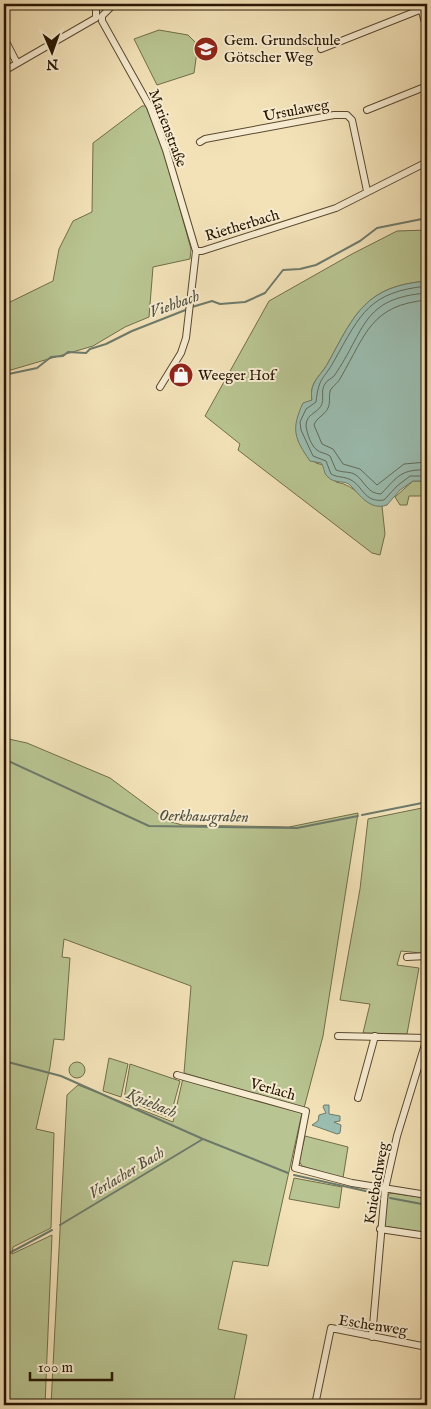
<svg xmlns="http://www.w3.org/2000/svg" width="431" height="1409" viewBox="0 0 431 1409" font-family="'IM FELL English',serif">
	<style>
		.green { fill: #b8c491; stroke: #706d4a }
		.water { fill: #9bbdb1; stroke: #6d7a6b }
		.lines { fill: none; stroke-linecap: round; stroke-linejoin: round }
		.shore { stroke: #616a5a; stroke-width: 1 }
		.stream { stroke: #6d7a6b; stroke-width: 2 }
		.street-casing { stroke: #5a4930; stroke-width: 8 }
		.street { stroke: #f7ecd1; stroke-width: 6 }
		.labels { text-anchor: middle; stroke-width: 4; stroke-linejoin: round; paint-order: stroke }
		.poi-label { font-size: 15px; fill: #271603; stroke: #f7ecd1; text-anchor: start }
		.street-label { font-size: 15px; fill: #271603; stroke: #f7ecd1 }
		.water-label { font-size: 16px; font-style: italic; fill: #505040; stroke: #f7ecd1 }
	</style>
	<rect width="100%" height="100%" fill="#f3e2b8"/>
	<filter id="stains"><feTurbulence type="fractalNoise" baseFrequency=".004" numOctaves="4"/><feColorMatrix values="0 0 0 0 .2 0 0 0 0 .09 0 0 0 0 .02 0 0 0 .5 -.17"/></filter>
	<radialGradient id="worn" r=".72"><stop offset=".6" stop-color="#630" stop-opacity="0"/><stop offset="1" stop-color="#630" stop-opacity=".3"/></radialGradient>
	<path class="green" d="M159,30l29,5 10,10 -4,28 -37,12 -23,-46z
		M142,106h4l18,45 27,98 -1,10 -37,8 -4,50 -24,10 -32,19 -89,26v-67l49,-24 6,-32 14,-28 19,-9 1,-69z
		M427,230v51c-61,5 -72,32 -99,82 -8,14 -19,19 -16,37l-4,2 -10,38 8,14 10,9 7,2 13,17c21,3 27,21 46,24l3,28 -5,21 -8,-2 -134,-103 2,-6 -35,-28 64,-115 83,-47 45,-23z
		M413,481h14v6l-4,1 2,6 -4,2h-12l-2,9h-7l-5,-8z
		M4,738l23,5 83,35 58,43 14,4 107,2 69,-14 -35,223 -19,72 -120,-35 7,-87 -127,-47 -2,18 8,1 -6,82 -10,-1 -4,28 -14,62 18,4 -3,95 -38,19 -1,7 40,-19 -7,170h-41z
		M427,807v110l-6,36 -20,-2 -4,14 22,3 -12,66 -44,-1 7,-29 -30,-4 20,-111 8,-70z
		M109,1058l19,6 -7,33 -18,-6z
		M69 1070a8 8 0 1 1 16 0a8 8 0 1 1-16 0Z
		M130,1064l50,17 -10,37 -46,-19z
		M183,1078l119,35 -34,153 -35,-5 -15,68 29,6 -14,70h-182l16,-310 11,-10 95,37z
		M305,1136l43,11 -5,31 -41,-12 -3,-5z
		M294,1178l48,9 -3,21 -50,-9z
		M391,1193l36,5v35l-44,-7 5,-31z"/>
	<path class="water" d="M427,281v200h-14l-13,9 -13,15c-17,6 -27,-10 -37,-20 -5,-5 -16,-1 -22,-8 -5,-4 -3,-9 -7,-14l-11,-2c-16,-23 -19,-32 -7,-58l9,-3c-3,-18 8,-23 16,-37 27,-50 38,-77 99,-82z
		M324,1105h5v9l11,2v5l-6,1 7,3 -1,8 -3,1 -25,-9 6,-4 1,-6 7,-2 -3,-6z"/>
	<g class="lines">
		<path class="shore" d="M427,286c-58,6 -66,27 -93,75 -11,20 -15,15 -18,41l-10,7 -6,13 1,8 12,26 13,5 5,13c7,4 13,2 20,6 12,6 13,23 33,20l13,-14 13,-10h17
			M427,293c-66,5 -61,37 -93,83 -3,3 -7,4 -9,8 -5,7 0,15 -4,22 -5,8 -15,8 -15,20 1,7 5,20 11,24 3,3 9,3 13,6l6,14c7,3 14,1 20,5 9,7 12,19 25,19 17,-18 20,-25 46,-24
			M427,300c-56,5 -61,34 -86,77 -2,5 -7,8 -10,12 -3,5 0,13 -3,19 -3,7 -11,9 -14,17l8,19 11,5 10,15 17,5 17,16 27,-21 23,-2"/>
		<path class="stream" d="M192,307l20,-6 8,3 25,-2 20,-9 18,-23 17,-1 16,-4 44,-24 17,-13 50,-10
			M4,375l33,-7 14,-11 12,-1 5,-4 18,1 4,-4 16,-5 26,-13 56,-22
			M4,759l145,67 148,2 61,-12
			M362,815l65,-13
			M4,1061l57,15 142,63 85,34
			M294,1175l85,19
			M390,1198l37,7
			M60,1225l143,-86
			M4,1256l48,-26"/>
		<defs>
			<path id="street" d="M114,4l-12,12v5l48,86 16,43 30,101
				M420,4l7,26
				M4,38l13,25
				M321,49l106,-42
				M4,71l92,-53v-8l-3,-6
				M367,110l60,-24
				M200,142l5,-3 129,-24h13l5,5 15,71
				M160,387l21,-34 5,-15 10,-87h6l134,-43 91,-46
				M407,957l20,-1
				M338,1036l89,2
				M177,1075l129,36 -11,57 57,15 75,12
				M358,1098l17,-62
				M380,1229l47,7
				M372,1337l13,-148 12,-53 30,-98
				M315,1405l16,-77 96,19"/>
		</defs>
		<use href="#street" class="street-casing"/>
		<use href="#street" class="street"/>
	</g>
	<defs>
		<symbol id="school-disc" viewBox="-11 -11 22 22"><circle r="9.5" fill="#8f2418" stroke="#f7ecd1"/><path d="M0-5L7-2L0 1L-7-2ZM-4 1L0 2.5L4 1V4Q0 6-4 4Z" fill="#fff"/></symbol>
		<symbol id="shop-disc" viewBox="-11 -11 22 22"><circle r="9.5" fill="#8f2418" stroke="#f7ecd1"/><path d="M-5-2.5h2.3a2.7 3.5 0 0 1 5.4 0H5L5.5 6h-11ZM-1.5-2.5h3a1.5 2.3 0 0 0-3 0Z" fill="#fff"/></symbol>
	</defs>
	<g fill-rule="evenodd">
		<use href="#school-disc" x="192" y="35" width="28" height="28"/>
		<use href="#shop-disc" x="167" y="361" width="28" height="28"/>
	</g>
	<g class="labels">
		<g class="poi-label">
			<text x="224" y="45">Gem. Grundschule<tspan x="224" dy="17">Götscher Weg</tspan></text>
			<text x="198" y="380">Weeger Hof</text>
		</g>
		<g class="street-label">
			<text transform="translate(296 110) rotate(-11)" y="5">Ursulaweg</text>
			<text transform="translate(168 128) rotate(69)" y="5">Marienstraße</text>
			<text transform="translate(242 225) rotate(-17)" y="5">Rietherbach</text>
			<text transform="translate(273 1089) rotate(16)" y="5">Verlach</text>
			<text transform="translate(376 1183) rotate(-80)" y="5">Kniebachweg</text>
			<text transform="translate(373 1325) rotate(9)" y="5">Eschenweg</text>
		</g>
		<g class="water-label">
			<text transform="translate(174 303) rotate(-20)" y="6">Viehbach</text>
			<text transform="translate(204 815) rotate(1)" y="6">Oerkhausgraben</text>
			<text transform="translate(152 1102) rotate(23)" y="6">Kniebach</text>
			<text transform="translate(126 1172) rotate(-31)" y="6">Verlacher Bach</text>
		</g>
	</g>
	<rect width="431" height="1409" fill="none" stroke="#f3e2b8" stroke-width="20"/>
	<rect x="5" y="5" width="421" height="1399" fill="none" stroke="#271603" stroke-width="2.5"/>
	<rect x="10" y="10" width="411" height="1389" fill="none" stroke="#271603"/>
	<g transform="translate(52 52) rotate(178)" stroke="#f7ecd1" stroke-width="4" paint-order="stroke">
	<path d="M0-4L9 19L0 12L-9 19Z" fill="#271603"/>
	<text y="-8" font-size="14" font-weight="bold" text-anchor="middle" fill="#271603">N</text>
	</g>
	<path d="M30 1372v8h82v-8" fill="none" stroke="#271603" stroke-width="2.5"/>
	<text x="38" y="1372" font-size="15" fill="#271603" stroke="#f7ecd1" stroke-width="4" paint-order="stroke">100 m</text>
	<rect width="100%" height="100%" filter="url(#stains)"/>
	<rect width="100%" height="100%" fill="url(#worn)"/>
</svg>
